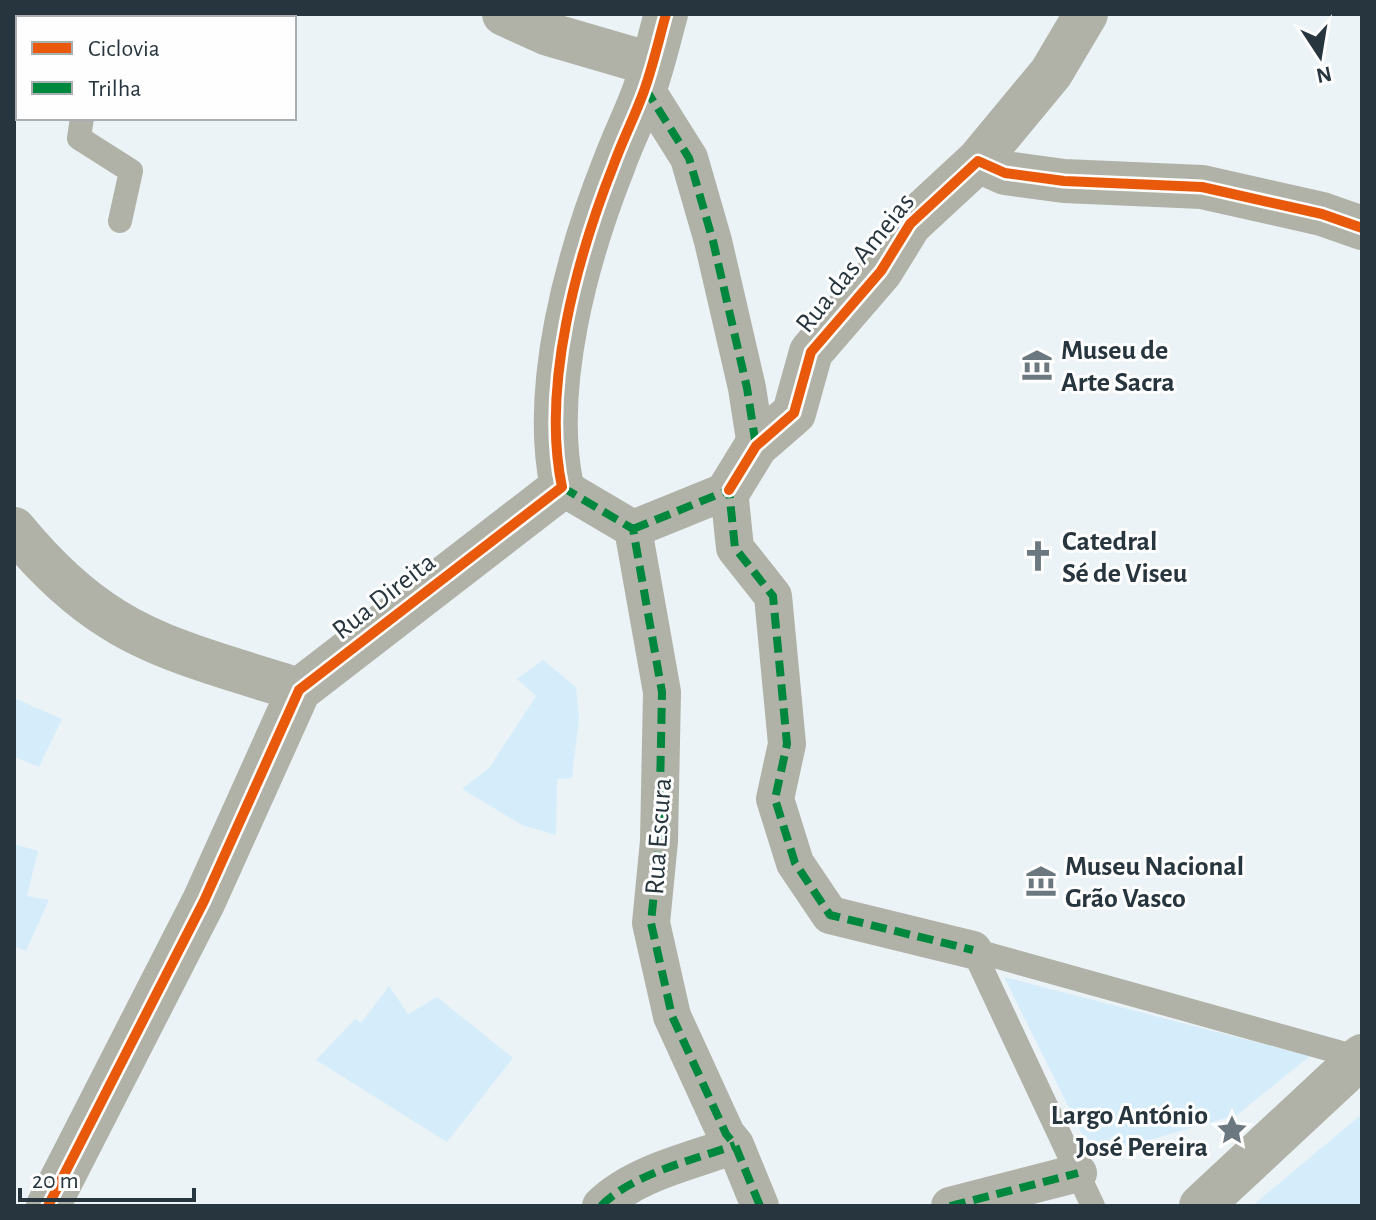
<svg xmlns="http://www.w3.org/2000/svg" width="1376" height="1220" viewBox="0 0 1376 1220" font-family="'Alegreya Sans',sans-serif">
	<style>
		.green { fill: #d5edfa }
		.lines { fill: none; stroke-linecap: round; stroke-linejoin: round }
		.service { stroke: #b0b2a7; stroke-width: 24 }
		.pedestrian { stroke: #b0b2a7; stroke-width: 38 }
		.minor { stroke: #b0b2a7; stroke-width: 44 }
		.quiet { stroke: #00873e; stroke-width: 8; stroke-dasharray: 16 8; stroke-linecap: butt }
		.cycleway-casing { stroke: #fefefe; stroke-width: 15 }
		.cycleway { stroke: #e8590c; stroke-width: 10 }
		.labels { text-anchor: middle; stroke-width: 6; stroke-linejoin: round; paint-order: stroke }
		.street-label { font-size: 28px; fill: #27363e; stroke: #fefefe }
		.poi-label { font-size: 28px; font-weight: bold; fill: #27363e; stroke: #fefefe; text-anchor: start }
	</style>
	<rect width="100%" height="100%" fill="#ebf3f7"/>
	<path class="green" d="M543,660l33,27 3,31 -7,60 -15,1 -1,56 -34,-10 -60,-36 27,-21 47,-72 -19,-17z
		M14,698l48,21 -23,48 -25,-10z
		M14,844l24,7 -11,45 22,4 -23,51 -12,-5z
		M1004,977l306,79 -73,59 -109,31 -29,-1 -16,-9z
		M389,986l19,28 29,-17 76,61 -66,84 -131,-82 39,-41 6,4z
		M1362,1114v92h-110z"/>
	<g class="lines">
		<path class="service" d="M102,18v-4
			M82,118l-3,20 52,33 -11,50
			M973,950l387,108
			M973,950l120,256"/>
		<path class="pedestrian" d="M645,88l44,70 24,83 34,147 9,58
			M562,487l71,42 29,163 -3,149 -8,82 21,93 54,118 9,11 25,61
			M633,529l96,-39 6,58 38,48 14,148 -12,55 20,64 35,52 143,35
			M601,1206c33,-33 90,-45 134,-61
			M950,1206l128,-33"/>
		<path class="minor" d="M504,14l44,20 103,30
			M978,161l73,-88 35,-59
			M729,490l27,-44 38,-33 17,-61 70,-81 29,-47 68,-63 27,12 59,8 138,6 120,27 40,14
			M14,529c28,34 62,68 100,91 52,33 127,51 185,70
			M48,1206l156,-305 95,-211 263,-203c-21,-100 15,-230 52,-323 9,-25 21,-48 30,-73 9,-25 15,-52 22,-77
			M1201,1206l161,-150"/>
		<path class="quiet" d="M645,88l44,70 24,83 34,147 9,58
			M562,487l71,42 29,163 -3,149 -8,82 21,93 54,118 9,11 25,61
			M633,529l96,-39 6,58 38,48 14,148 -12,55 20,64 35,52 143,35
			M601,1206c33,-33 90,-45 134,-61
			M950,1206l128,-33"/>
		<defs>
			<path id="cycleway" d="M729,490l27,-44 38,-33 17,-61 70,-81 29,-47 68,-63 27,12 59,8 138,6 120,27 40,14
				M48,1206l156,-305 95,-211 263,-203c-21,-100 15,-230 52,-323 9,-25 21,-48 30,-73 9,-25 15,-52 22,-77"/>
		</defs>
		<use href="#cycleway" class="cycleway-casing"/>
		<use href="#cycleway" class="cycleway"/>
	</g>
	<defs>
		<symbol id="museum-bare" viewBox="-9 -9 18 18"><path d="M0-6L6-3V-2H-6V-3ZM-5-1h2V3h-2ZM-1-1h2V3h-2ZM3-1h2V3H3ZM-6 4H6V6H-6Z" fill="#6c787f" stroke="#fefefe" stroke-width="2.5" paint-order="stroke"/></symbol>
		<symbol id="church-bare" viewBox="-9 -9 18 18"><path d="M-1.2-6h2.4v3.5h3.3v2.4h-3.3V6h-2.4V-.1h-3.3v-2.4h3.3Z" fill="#6c787f" stroke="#fefefe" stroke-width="2.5" paint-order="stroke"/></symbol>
		<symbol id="sight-bare" viewBox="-9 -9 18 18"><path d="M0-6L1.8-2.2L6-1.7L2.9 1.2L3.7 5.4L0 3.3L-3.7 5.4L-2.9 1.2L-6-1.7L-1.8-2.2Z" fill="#6c787f" stroke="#fefefe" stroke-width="2.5" paint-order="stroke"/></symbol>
	</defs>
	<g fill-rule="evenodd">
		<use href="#museum-bare" x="1015" y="343" width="44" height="44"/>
		<use href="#church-bare" x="1016" y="534" width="44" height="44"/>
		<use href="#museum-bare" x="1019" y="859" width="44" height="44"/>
		<use href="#sight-bare" x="1210" y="1108" width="44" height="44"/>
	</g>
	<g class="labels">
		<g class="street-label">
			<text transform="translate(854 262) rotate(-51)" y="10">Rua das Ameias</text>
			<text transform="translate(383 595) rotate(-38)" y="10">Rua Direita</text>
			<text transform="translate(657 836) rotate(-86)" y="10">Rua Escura</text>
		</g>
		<g class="poi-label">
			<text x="1061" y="359">Museu de<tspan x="1061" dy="32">Arte Sacra</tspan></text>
			<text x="1062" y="550">Catedral<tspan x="1062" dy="32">Sé de Viseu</tspan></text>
			<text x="1065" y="875">Museu Nacional<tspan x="1065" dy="32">Grão Vasco</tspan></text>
			<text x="1208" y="1124" text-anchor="end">Largo António<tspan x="1208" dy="32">José Pereira</tspan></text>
		</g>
	</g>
	<rect width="1376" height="1220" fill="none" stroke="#27363e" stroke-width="32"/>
	<rect x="16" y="16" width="280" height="104" fill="#fefefe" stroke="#a8aeb1" stroke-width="2"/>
	<rect x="32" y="42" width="40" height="12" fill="#e8590c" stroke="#a8aeb1" stroke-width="2"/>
	<text x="88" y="56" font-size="24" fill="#27363e">Ciclovia</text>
	<rect x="32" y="82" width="40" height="12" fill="#00873e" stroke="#a8aeb1" stroke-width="2"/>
	<text x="88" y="96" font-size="24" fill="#27363e">Trilha</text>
	<g transform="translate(1320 56) rotate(168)" stroke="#fefefe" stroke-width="6" paint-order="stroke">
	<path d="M0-6L14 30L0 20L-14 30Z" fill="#27363e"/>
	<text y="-12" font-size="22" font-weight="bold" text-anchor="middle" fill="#27363e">N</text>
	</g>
	<path d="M20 1188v12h174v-12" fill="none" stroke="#27363e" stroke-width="4"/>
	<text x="32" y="1188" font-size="24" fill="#27363e" stroke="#fefefe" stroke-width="6" paint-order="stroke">20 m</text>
</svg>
